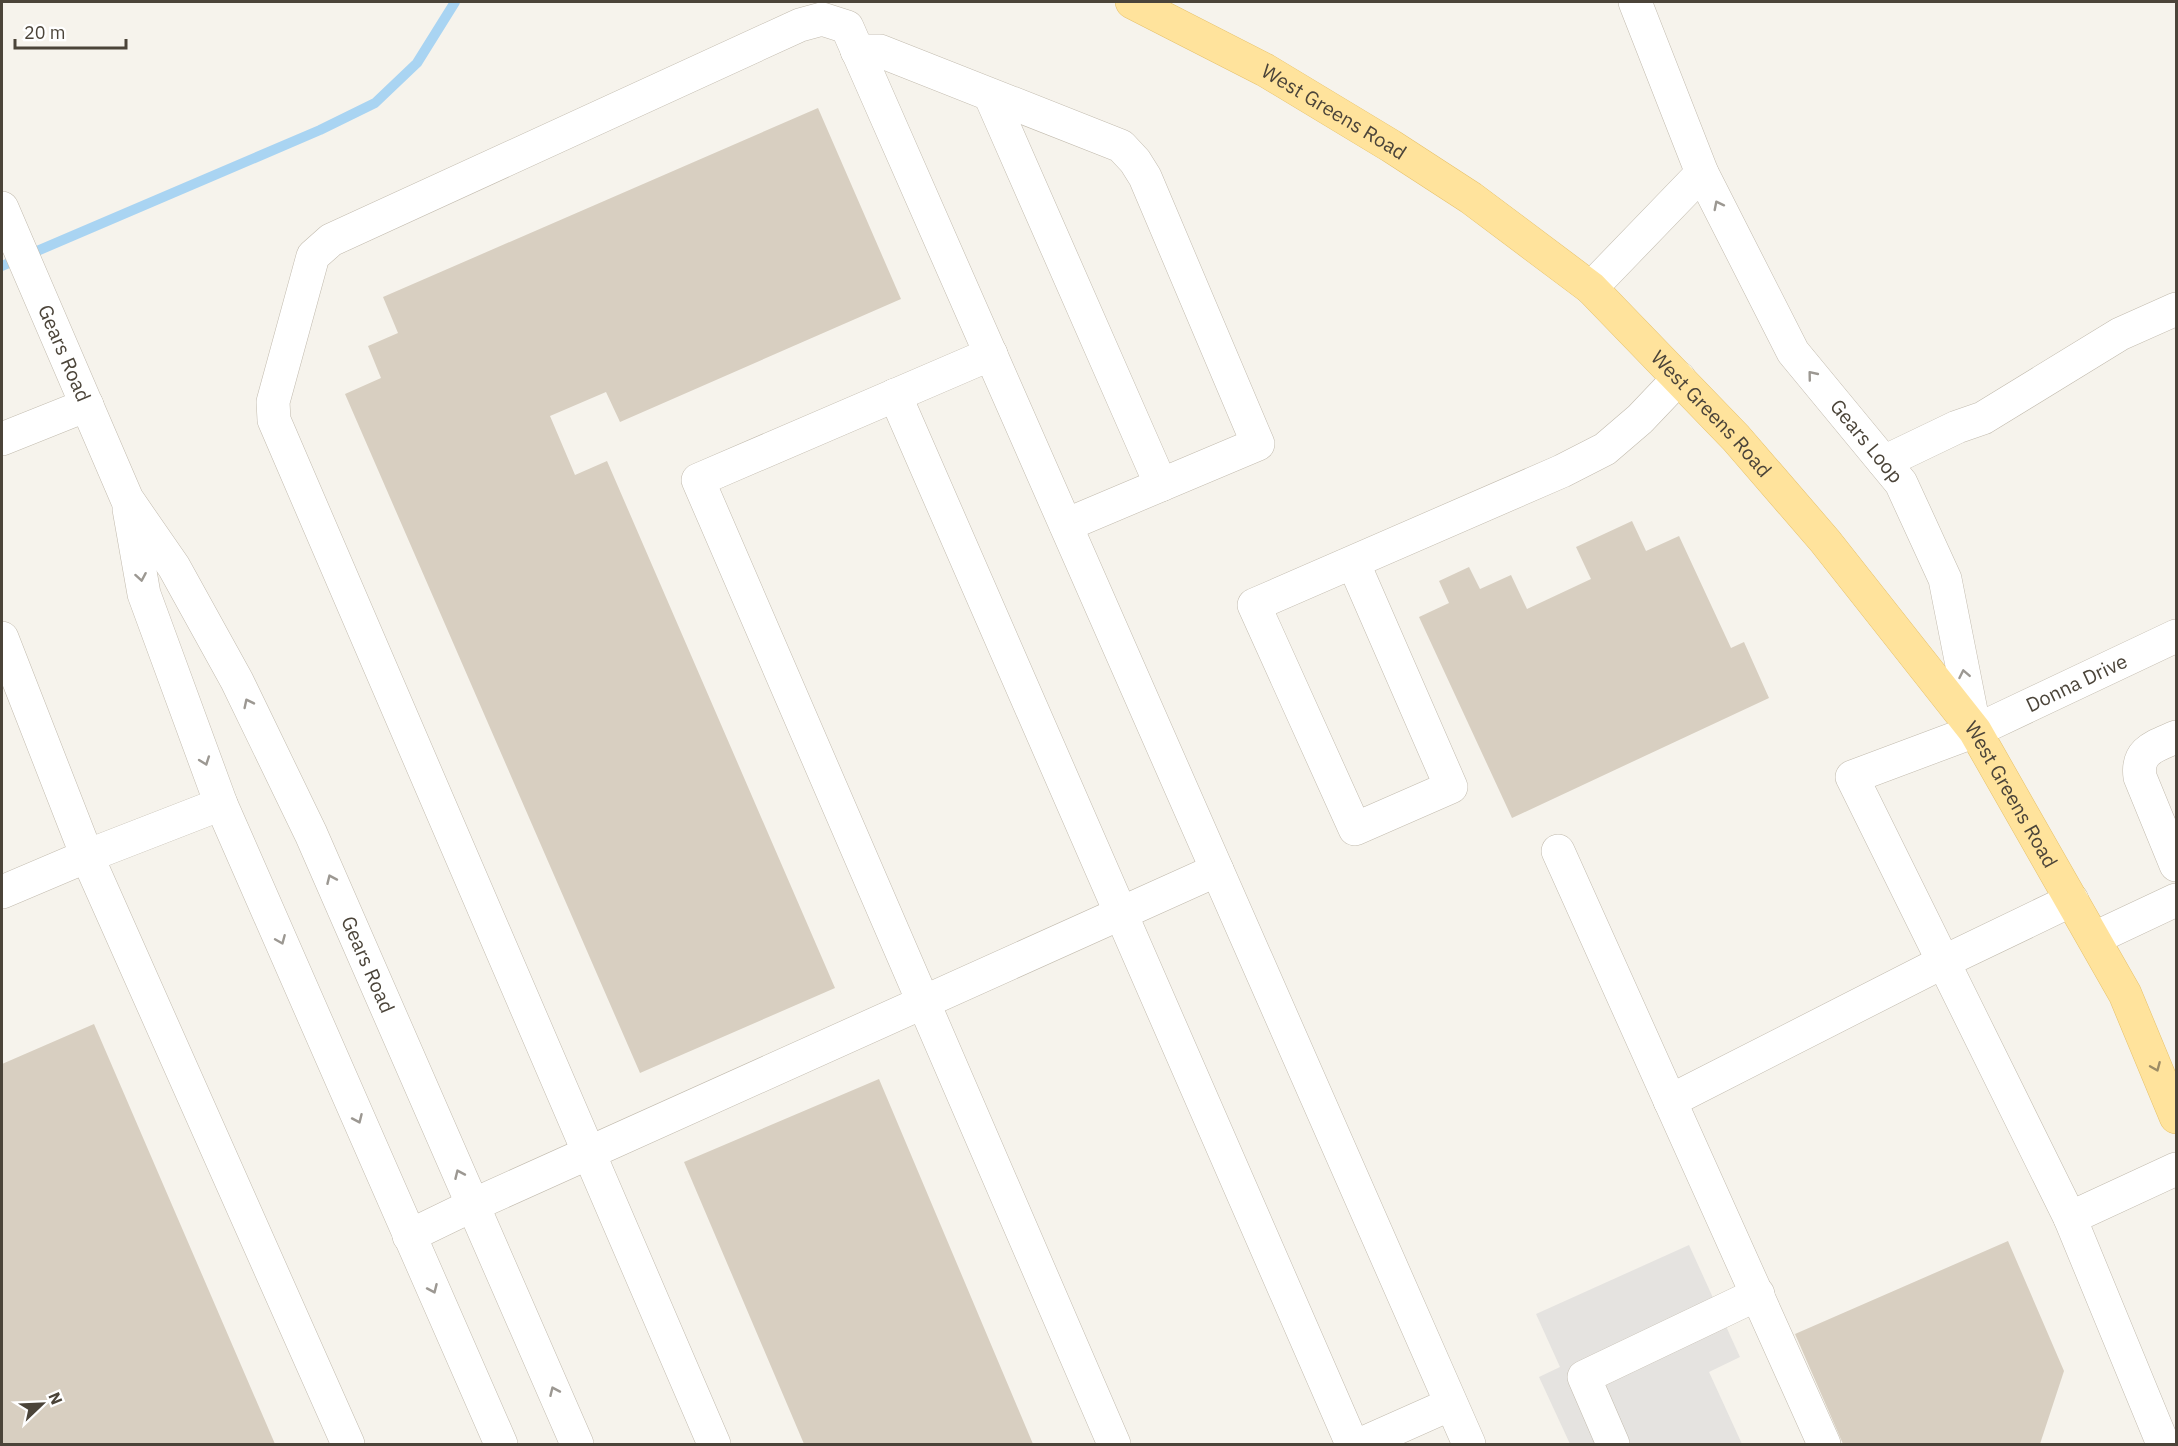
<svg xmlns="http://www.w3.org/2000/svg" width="2178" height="1446" viewBox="0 0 2178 1446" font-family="'IBM Plex Sans',sans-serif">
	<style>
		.parking { fill: #e5e3e0 }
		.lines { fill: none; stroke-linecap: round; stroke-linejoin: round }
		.stream { stroke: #a9d4f2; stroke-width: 10 }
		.building { fill: #d8cfc1 }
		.minor-casing { stroke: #c2bbae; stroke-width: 34 }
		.major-casing { stroke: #e6c16a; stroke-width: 34 }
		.minor { stroke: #fff; stroke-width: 33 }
		.major { stroke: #ffe39c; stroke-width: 33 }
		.oneway { stroke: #9c9892 }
		.oneway2 { stroke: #9c8c66 }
		.labels { text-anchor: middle; stroke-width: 4.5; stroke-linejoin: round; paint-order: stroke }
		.street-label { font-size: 20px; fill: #4b4439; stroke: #fff }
	</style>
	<rect width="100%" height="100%" fill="#f6f3ec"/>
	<path class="parking" d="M1689,1245l51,112 -31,15 33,72h-172l-31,-67 21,-10 -24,-53z"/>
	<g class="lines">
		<path class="stream" d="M2,266l318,-136 55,-27 42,-40 38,-61"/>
	</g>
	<path class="building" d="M818,108l83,191 -281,123 -14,-30 -56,24 25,59 32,-14 228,527 -195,85 -295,-679 36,-16 -13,-32 30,-13 -15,-36z
		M1632,521l14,30 33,-15 52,112 13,-6 25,56 -257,120 -93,-201 30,-14 -10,-22 30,-14 11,22 31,-14 16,34 64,-30 -15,-32z
		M94,1024l181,420h-273v-380z
		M879,1079l154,365h-229l-120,-282z
		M2008,1241l56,130 -24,73h-197l-48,-110z"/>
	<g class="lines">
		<defs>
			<g id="minor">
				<path id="s1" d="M1635,2l67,171 91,179 108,131 44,96 30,152"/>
				<path d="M857,51h23l241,95 14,15 10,16 113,267 -192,81"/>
				<path d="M990,95l171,390"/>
				<path id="s2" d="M2,208l125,291 47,68 63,114 74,153 266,610"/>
				<path d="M1591,288l111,-115"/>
				<path d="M991,354l-293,126 416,964"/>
				<path d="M895,395l457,1049"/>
				<path d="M2,439l85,-34"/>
				<path d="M1884,462l73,-35 26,-9 137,-84 56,-25"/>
				<path d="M129,509l15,85 77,210 280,640"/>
				<path d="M1353,562l98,225 -96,42 -101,-224 308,-134 43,-22 35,-30 39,-41"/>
				<path d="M2,638l85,218 261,588"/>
				<path d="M2176,737c-20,9 -40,13 -36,40l36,88"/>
				<path d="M1558,851l266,593"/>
				<path d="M2,892l85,-36 134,-52"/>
				<path d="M2095,938l81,-38"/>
				<path d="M1670,1101l273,-139 129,-62"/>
				<path d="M2070,1218l106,-49"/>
				<path d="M409,1236l64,-31 744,-335"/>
				<path d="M714,1444l-440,-1024 -1,-18 40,-146 18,-16 469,-215 22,-6 25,8 622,1417"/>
				<path d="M1361,1444l90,-40"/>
				<path d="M1613,1444l-29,-67 174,-83"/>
				<path id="s3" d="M2163,1444l-93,-226 -218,-441 123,-46 201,-95"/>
			</g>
			<g id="major">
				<path id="s4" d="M1132,2l133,68 126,76 80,52 120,90 145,150 89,103 150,190 150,263 51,123"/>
			</g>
		</defs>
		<use href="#minor" class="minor-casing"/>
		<use href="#major" class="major-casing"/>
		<use href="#minor" class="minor"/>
		<use href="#major" class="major"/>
	</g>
	<defs><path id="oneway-chevron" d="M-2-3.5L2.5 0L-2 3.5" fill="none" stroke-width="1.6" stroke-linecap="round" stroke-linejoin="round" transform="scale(1.5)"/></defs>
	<g class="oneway">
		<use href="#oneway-chevron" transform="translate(1718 205) rotate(-117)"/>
		<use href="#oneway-chevron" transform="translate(1812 375) rotate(-129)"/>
		<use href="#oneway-chevron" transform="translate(141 577) rotate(80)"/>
		<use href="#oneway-chevron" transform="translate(1964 674) rotate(-101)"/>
		<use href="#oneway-chevron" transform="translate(248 703) rotate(-116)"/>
		<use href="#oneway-chevron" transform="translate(205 761) rotate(70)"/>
		<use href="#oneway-chevron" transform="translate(331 879) rotate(-114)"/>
		<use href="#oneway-chevron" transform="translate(281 940) rotate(67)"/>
		<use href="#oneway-chevron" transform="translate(358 1119) rotate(66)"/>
		<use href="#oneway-chevron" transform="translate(459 1174) rotate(-114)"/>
		<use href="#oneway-chevron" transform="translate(433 1289) rotate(66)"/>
		<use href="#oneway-chevron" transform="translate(554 1391) rotate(-114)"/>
	</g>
	<use class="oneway2" href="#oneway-chevron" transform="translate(2156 1067) rotate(67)"/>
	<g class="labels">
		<g class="street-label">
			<text dy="7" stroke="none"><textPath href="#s4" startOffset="230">West Greens Road</textPath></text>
			<text dy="7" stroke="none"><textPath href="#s2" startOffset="158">Gears Road</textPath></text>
			<text dy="7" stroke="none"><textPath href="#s4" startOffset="716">West Greens Road</textPath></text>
			<text dy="7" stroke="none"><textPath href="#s1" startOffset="500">Gears Loop</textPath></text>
			<text dy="7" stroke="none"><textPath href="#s3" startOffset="980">Donna Drive</textPath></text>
			<text dy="7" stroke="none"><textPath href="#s4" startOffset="1202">West Greens Road</textPath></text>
			<text dy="7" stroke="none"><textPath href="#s2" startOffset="842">Gears Road</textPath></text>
		</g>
	</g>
	<rect width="2178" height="1446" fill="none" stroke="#4b4439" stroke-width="6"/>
	<g transform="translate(42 1404) rotate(67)" stroke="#ffffff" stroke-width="4.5" paint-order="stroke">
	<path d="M0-4.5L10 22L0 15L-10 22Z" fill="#4b4439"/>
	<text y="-9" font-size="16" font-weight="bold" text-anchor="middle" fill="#4b4439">N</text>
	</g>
	<path d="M15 39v9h111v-9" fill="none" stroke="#4b4439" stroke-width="3"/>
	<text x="24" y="39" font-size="18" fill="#4b4439" stroke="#ffffff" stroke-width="4.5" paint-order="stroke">20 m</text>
</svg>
